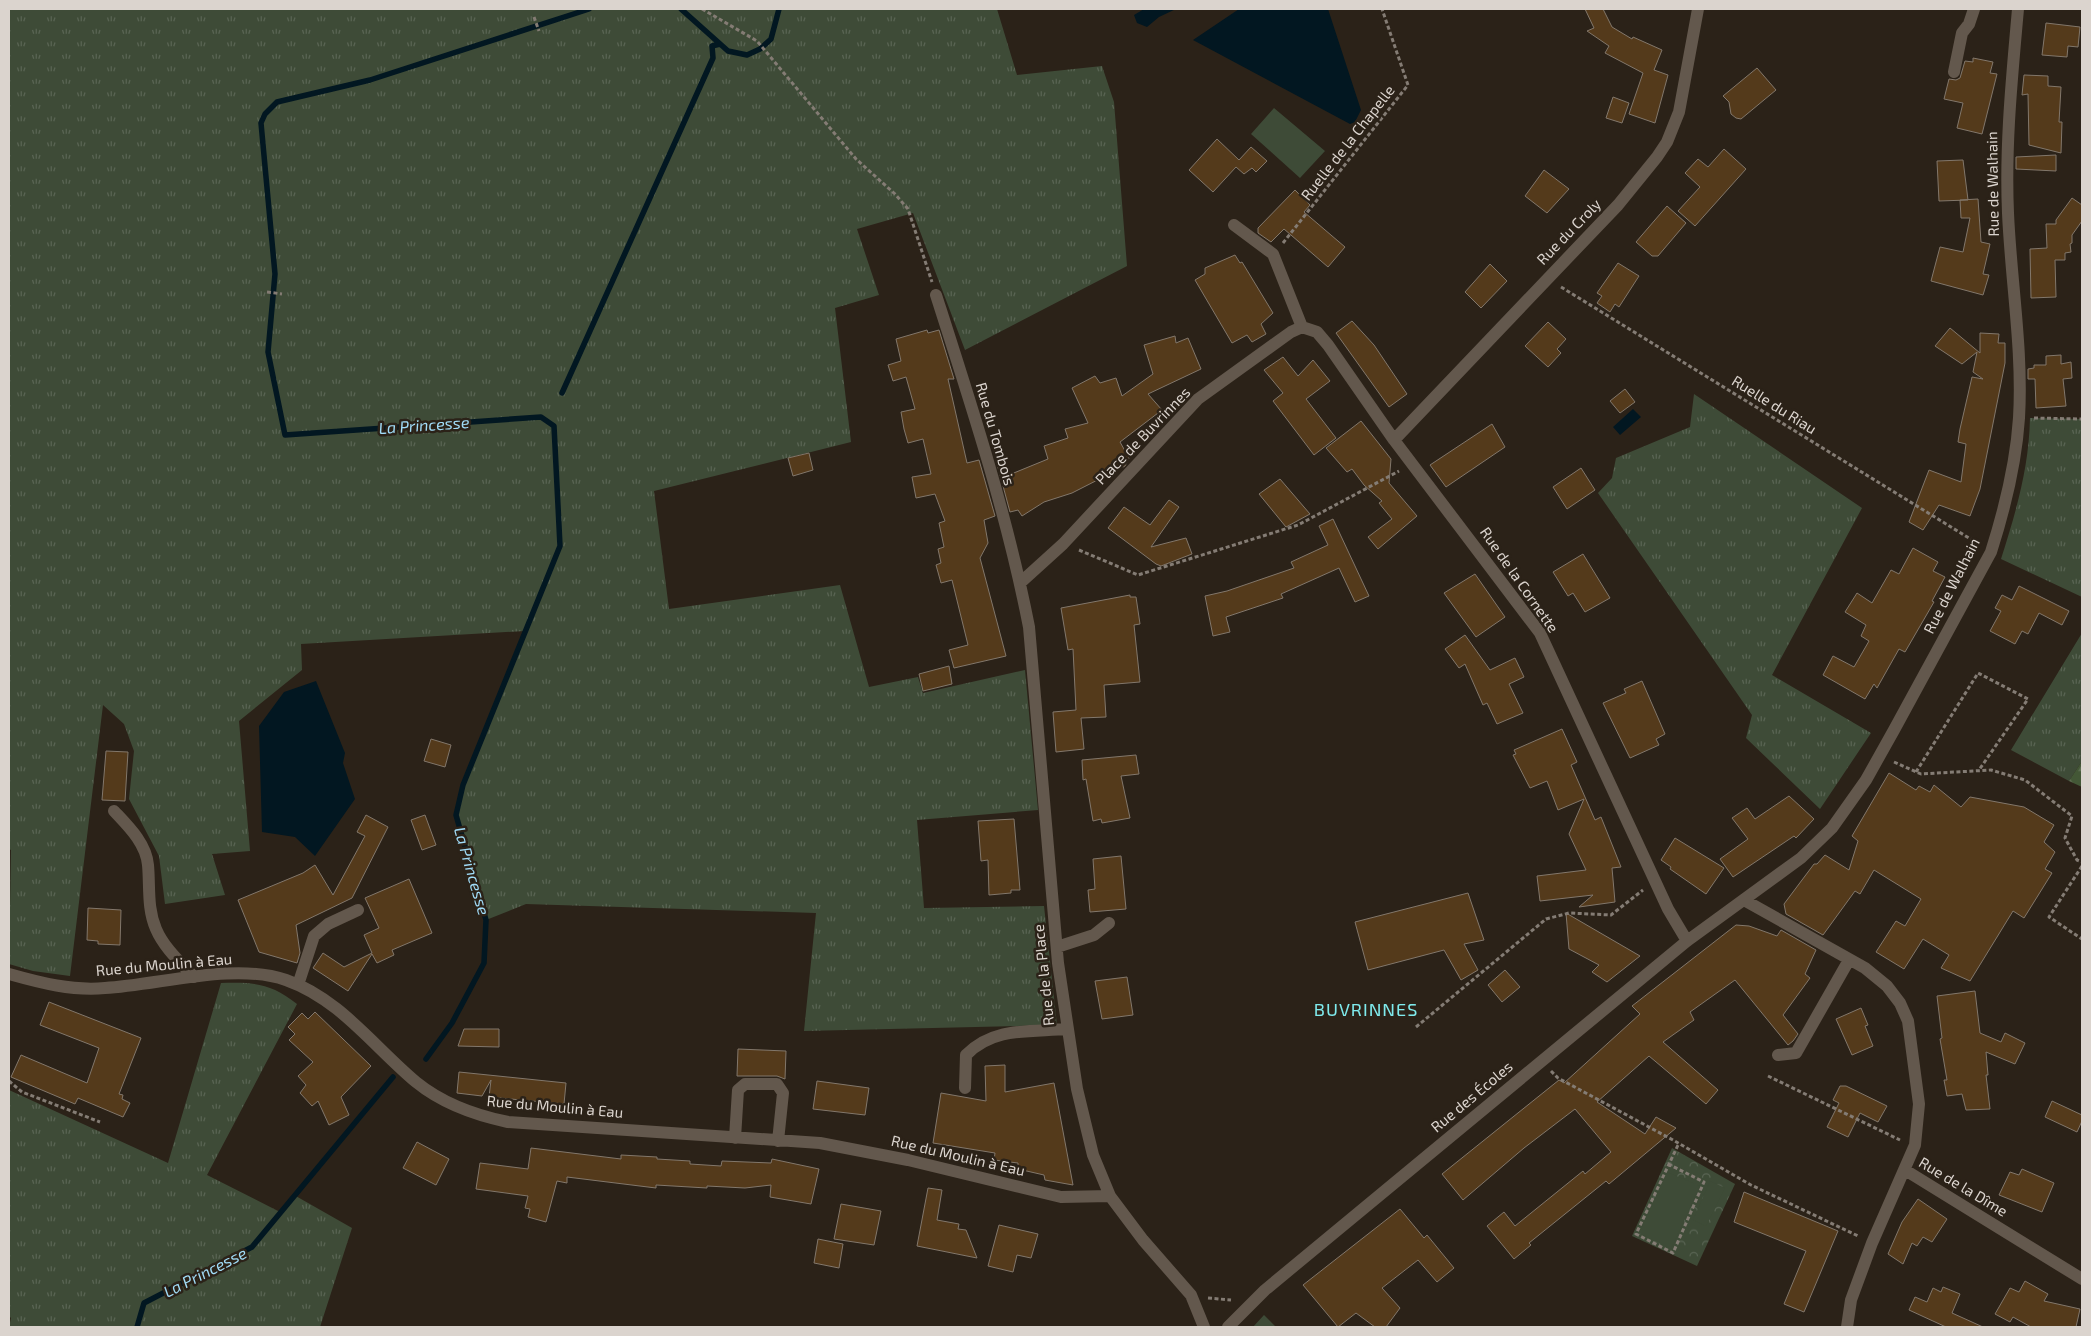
<svg xmlns="http://www.w3.org/2000/svg" width="2091" height="1336" viewBox="0 0 2091 1336" font-family="'Exo 2',sans-serif">
	<style>
		.grass { fill: url(#grass-tufts) }
		.forest { fill: url(#forest-firs) }
		.park { fill: url(#park-crowns) }
		.pitch { fill: #3e4b37 }
		.water { fill: #021721 }
		.lines { fill: none; stroke-linecap: round; stroke-linejoin: round }
		.stream { stroke: #021721; stroke-width: 5.5 }
		.building { fill: #543a1b; stroke: #82776b }
		.path { stroke: #847c74; stroke-width: 3; stroke-dasharray: 4 2.5; stroke-linecap: butt }
		.minor { stroke: #63584d; stroke-width: 12 }
		.labels { text-anchor: middle; stroke-width: 5; stroke-linejoin: round; paint-order: stroke }
		.street-label { font-size: 15px; fill: #dbd4ce; stroke: #2b2218 }
		.water-label { font-size: 16px; font-style: italic; fill: #a1dcf8; stroke: #2b2218 }
		.quarter-label { font-size: 18px; letter-spacing: 1px; fill: #7febed; stroke: #2b2218 }
	</style>
	<defs>
		<pattern id="grass-tufts" width="24" height="20" patternUnits="userSpaceOnUse" patternTransform="scale(1.25)"><rect width="24" height="20" fill="#3e4b37"/><path d="M3 7l-1-3M5 7V3M7 7l1-3M15 17l-1-3M17 17v-4M19 17l1-3" fill="none" stroke="#596453"/></pattern>
		<pattern id="forest-firs" width="22" height="20" patternUnits="userSpaceOnUse" patternTransform="scale(1.25)"><rect width="22" height="20" fill="#435736"/><path d="M5 1l3.5 6h-7zM16 11l3.5 6h-7z" fill="#5e6e52"/></pattern>
		<pattern id="park-crowns" width="20" height="18" patternUnits="userSpaceOnUse" patternTransform="scale(1.25)"><rect width="20" height="18" fill="#3e4b37"/><path d="M2 6a3 3 0 1 1 6 0M12 15a3 3 0 1 1 6 0" fill="none" stroke="#596453"/></pattern>
	</defs>
	<rect width="100%" height="100%" fill="#2b2218"/>
	<path class="grass" d="M9,9h988l20,66 85,-9 12,36 13,164 -162,84 -52,-137 -56,16 22,66 -44,13 16,134 -197,49 15,118 171,-24 29,102 49,-10 5,16 102,-23 13,140 -121,10 7,88 120,-2 13,119 -253,6 12,-118 -290,-9 -40,16 -30,-105 7,-30 62,-154 -224,13 1,26 -63,51 11,130 -38,3 13,41 -60,9 -6,-48 -30,-57 5,-48 -10,-27 -21,-19 -33,271 -37,-5 -24,-7 2,-114 -2,-1z
		M1694,394l168,114 -90,167 99,58 -51,76 -74,-71 6,-23 -154,-222 14,-15 4,-20 74,-31z
		M2030,418l52,1v178l-81,-38c15,-47 28,-91 29,-141z
		M2082,633v128l-13,20 -58,-31z
		M221,983c32,-1 50,0 76,21l-90,171 73,37 14,-17 58,33 -32,99h-311l2,-9 -2,-2v-226l159,73z
		M1264,1315l12,12h-23z"/>
	<path class="forest" d="M2082,761v26l-13,-6z"/>
	<path class="park" d="M1672,1148l63,36 -38,82 -65,-30z"/>
	<path class="pitch" d="M1274,108l51,43 -25,27 -49,-44z
		M1667,1172l33,14 -29,63 -32,-16z
		M1710,1181l15,7 -19,38 -13,-6z"/>
	<path class="water" d="M1144,9h32l-17,8 -12,10 -10,-4 -3,-8z
		M1239,9h89l33,101 -6,12 -5,2 -157,-84z
		M1633,409l8,8 -21,18 -7,-8z
		M316,681l29,72 -2,10 12,36 -40,57 -20,-19 -33,-5 -3,-106 25,-34z"/>
	<g class="lines">
		<path class="stream" d="M681,9l47,42 19,4 13,-6 11,-10 8,-30
			M562,393l151,-335 -1,-12 8,-2
			M426,1059l26,-36 32,-60 2,-43 -30,-105 7,-30 97,-239 -6,-120 -13,-9 -256,18 -17,-83 7,-78 -14,-151 4,-9 12,-12 93,-22 219,-71
			M137,1327l7,-24 108,-56 141,-170"/>
	</g>
	<path class="building" d="M1585,9h18l9,18 20,12 1,-2 29,13 -8,20 14,5 -13,48 -26,-9 14,-41 -38,-20 4,-7 -22,-15 7,-3z
		M2046,23l34,4 -2,20 -10,-1 -1,11 -25,-2z
		M1973,58l20,4 -3,11 7,1 -15,60 -25,-6 6,-25 -19,-4 5,-20 7,1 4,-2 5,-17 8,1z
		M1757,68l19,22 -35,29 -5,-1 -5,-4 -2,-12 -6,-6z
		M2024,75l24,1v10l13,1 -2,35h3l-1,31 -32,-8 -1,-51 -6,1z
		M1613,97l16,6 -7,20 -16,-5z
		M1217,139l22,21 12,-13 16,14 -11,11 -4,-4 -8,6 -8,-7 -23,25 -24,-22z
		M1724,149l22,20 -51,57 -17,-15 22,-24 -15,-14 13,-14 10,8z
		M2056,155v16l-40,-2v-12z
		M1963,160l5,40 -29,1 -2,-40z
		M1544,170l25,19 -22,24 -22,-17z
		M1295,190l15,15 -6,7 41,35 -17,20 -44,-38 -13,13 -13,-9v-5z
		M2072,198l10,7v16l-10,14v8l-2,1 1,8 -6,1v7h-10l1,37 -25,1 -1,-49 17,-1 -1,-24h10v-4z
		M1978,199l3,43 9,2 -7,30 6,1 -6,20 -52,-14 9,-34 23,5 7,-34h-9l-1,-18z
		M1667,206l19,17 -28,33h-6l-16,-14z
		M1235,255l5,8 2,-1 31,51 -12,11 5,10 -14,8 -5,-7 -15,8 -37,-63 10,-6v-6z
		M1618,263l21,13 -20,31 -4,-3 -5,8 -13,-9 5,-7 -5,-3z
		M1490,264l17,17 -26,27 -16,-16z
		M1352,321l22,24 33,49 -18,13 -53,-74z
		M1548,322l18,17 -9,10 4,4 -13,14 -23,-21z
		M1950,328l30,25v-20l19,1 -1,9h7v20l-25,126 -10,27 -31,-11 -16,25 -14,-8 20,-52 32,12 5,-38 -8,-2 2,-13 12,-52 11,2 -10,-7 4,-20 -15,12 -27,-18z
		M927,330l1,3 11,-3 15,49h-6l19,84 12,-3 16,56 -11,4 4,23 -8,15 26,98 -52,12 -5,-18 19,-5 -16,-65 -11,3 -5,-18 5,-2 -3,-14 6,-2 -5,-24 6,-2 -10,-27 -19,4 -4,-21 19,-3 -8,-35 -15,4 -4,-14 -3,-17 14,-3 -9,-32 -13,4 -5,-16 13,-4 -5,-22z
		M1175,336l1,7 12,-5 13,31 -53,25 14,16 -42,32 9,16 -4,8 -53,27 -28,9 -22,14 -4,-6 -8,2 -15,-56 3,-1 6,22 44,-18 -4,-13 24,-8 -3,-9 23,-6 -16,-35 23,-12 5,7 16,-5 6,18 31,-22 -9,-29z
		M2061,355v9l10,-2 1,16 -9,1 3,27 -30,2 -1,-29h-7v-10l6,-1v-3h12v-9z
		M1283,357l15,19 15,-16 17,21 -24,18 30,39 -22,17 -41,-54 10,-8 -19,-23z
		M1625,389l10,13 -15,11 -10,-12z
		M1361,421l30,38 -2,24 28,33 -39,33 -10,-12 24,-18 -13,-16 3,-2 -18,-16 -12,-16 -5,3 -21,-24z
		M1492,424l13,23 -59,40 -16,-22z
		M809,453l4,17 -20,6 -5,-18z
		M1581,468l14,22 -28,19 -14,-22z
		M1280,479l30,35 -24,13 -27,-33z
		M1169,500l10,7 -28,40 35,-9 6,16 -31,12 -5,-2 -48,-36 16,-21 26,18z
		M1333,519l36,77 -14,6 -16,-34 -58,26 2,4 -57,19 4,15 -17,4 -8,-40 22,-5 67,-23 -3,-6 37,-17 -9,-19z
		M1913,548l25,14 -5,9 12,6 -13,24 2,1 -29,50 -6,-3 -22,39 -3,-4 -9,15 -42,-24 10,-19 21,11 15,-26 -8,-5 5,-11 -21,-13 12,-19 15,10 19,-33 8,4z
		M1583,554l27,44 -25,14 -12,-19 -5,3 -15,-24z
		M1475,574l30,43 -29,20 -32,-44z
		M2019,586l50,25 -7,14 -23,-12 -11,21 -6,-3 -7,13 -25,-13 11,-20 -6,-3 7,-13 10,5z
		M1130,595v2h6l4,27 -6,1 6,57 -36,3 2,32 -25,1 3,31 -28,3 -3,-40 23,-2 -3,-61 -5,1 -7,-42z
		M1465,635l25,35 25,-12 9,19 -15,7 14,29 -26,11 -10,-21 -4,2 -18,-41 -6,4 -14,-19z
		M949,666l3,18 -29,7 -4,-17z
		M1642,681l23,53 -9,5 3,6 -29,13 -27,-55 23,-10 -2,-4z
		M1562,729l15,33 -6,3 24,55 6,-3 20,50 -9,1 3,34 -36,5 14,-12 -53,6 -3,-25 49,-6 -17,-36 15,-35 -26,11 -11,-29 -17,7 -17,-33 3,-1 -2,-4z
		M431,739l20,6 -6,22 -21,-6z
		M106,751l22,1 -3,49 -23,-1z
		M1136,755l3,19 -18,2 9,42 -28,5 -1,-4 -8,2 -7,-42 -3,1 -1,-20z
		M1889,773l27,17 3,-4 11,6 4,-7 27,22 9,-10 54,10 30,18 -10,17 11,10 -10,17 7,4 -28,45 -11,-7 -43,70 -29,-13 8,-13 -26,-16 -19,30 -28,-17 20,-31 9,5 16,-27 -47,-29 -14,24 -5,-3 -32,44 -37,-21 -2,-10 30,-40h3l8,-9 24,15 9,-29 -6,-5z
		M1789,796l25,23 -18,19 -2,-2 -61,41 -13,-18 28,-20 -16,-21 15,-10 8,11z
		M366,815l22,12 -36,71 -56,27 4,28 -3,10 -38,-11 -21,-52 65,-27 12,-8 18,30 32,-59 -8,-4z
		M425,815l11,30 -14,5 -11,-30z
		M1014,819l6,71h-9v3l-22,2 -1,-35 -7,1 -3,-40z
		M1675,838l49,30 -18,26 -36,-25 1,-2 -10,-7z
		M1121,856l5,53 -36,3 -2,-22 7,-1 -2,-30z
		M409,879l23,54 -40,17 2,5 -17,8 -5,-9 -24,37 -35,-23 10,-15 21,14 28,-14 -8,-18 15,-7 -14,-30z
		M1468,893l16,47 -20,4 14,26 -17,10 -17,-30 -76,20 -13,-48z
		M88,908l33,2 -1,35 -22,-1v-3l-11,-1z
		M1566,913l74,43 -33,26 -15,-10 7,-7 -30,-16z
		M1736,925l13,1 28,10 4,-6 35,20 -11,24 5,4 -27,37 15,19 -5,7 -5,4 -53,-65 -45,32 4,8 -31,22 55,48 -12,14 -57,-48 -52,46 48,32 11,-17 20,11 -67,56 -3,-3 -77,62 2,2 -17,14 -27,-33 17,-14 11,14 68,-55 2,3 26,-22 -36,-43 -51,39 -61,52 -21,-26 117,-94 5,3 76,-69 -8,-8z
		M1505,970l15,17 -18,15 -14,-17z
		M1127,977l6,38 -31,4 -7,-38z
		M1975,991l5,42 21,9 4,-9 20,10 -10,21 -29,-12 2,23h-2l4,34 -24,1 -4,-16 -15,2 -3,-16h3l-7,-41 2,-1 -5,-42z
		M49,1002l92,36 -22,56 4,1 -1,4 8,4 -7,14 -45,-19 -3,6 -64,-27 10,-22 66,28 12,-35 -59,-23z
		M1861,1008l7,17 -3,1 8,20 -21,9 -16,-36z
		M315,1012l56,54 -30,31 8,18 -20,10 -11,-24 -6,5 -12,-13 6,-8 -8,-9 15,-14 -24,-22 6,-6 -7,-7 14,-14 6,6z
		M464,1029h35v18l-41,-1z
		M738,1049l48,2 -1,28 -8,-3h-40z
		M1005,1065v27l49,-9 19,102 -28,-5 -1,-5 -26,-6v-6l-24,-3 1,-7 -62,-10 8,-50 45,8 -1,-35z
		M459,1072l107,11 -2,21 -75,-7 2,-17 -9,16 -25,-3z
		M817,1081l52,7 -4,27 -52,-6z
		M1840,1086h6l41,20 -9,16 -18,-9 -12,24 -21,-10 12,-24 -6,-3z
		M2052,1101l30,14v6l-5,11 -32,-15z
		M417,1142l32,17 -13,26 -33,-17z
		M531,1148l90,11v-4l36,2v2l33,2v3l31,2 1,-5 49,2 1,-4 47,10 -8,35 -41,-7 1,-12 -26,3 -38,-2v2l-51,-3v3l-89,-11v6l-10,-2 -11,41 -18,-5 2,-8 -5,-1 3,-12 -52,-7 4,-26 48,6z
		M2022,1169l32,14 -12,29 -43,-17 11,-23 9,3z
		M928,1188l14,2 -5,30 22,4 -1,5 8,1 11,28 -60,-12z
		M1744,1192l94,39 -34,81 -20,-8 22,-53 -72,-29z
		M1918,1199l29,20 -15,23 -9,-5 -6,9 -5,-3 -9,21 -15,-10 14,-32z
		M841,1204l40,7 -7,34 -40,-6z
		M1400,1209l24,29 3,-3 27,33 -17,14 -19,-22 -36,28 18,20 -14,19h-11l-19,-14 -18,14 -35,-42z
		M999,1225l39,9 -7,24 -14,-3 -4,17 -25,-6z
		M818,1239l25,5 -4,24 -25,-5z
		M2025,1281l23,13 -4,7 36,8 -4,18h-45l-18,-10 -3,5 -15,-8 15,-26 9,4z
		M1943,1287l17,7 -8,19 31,14h-37l-37,-17 6,-13 12,5 6,-14 8,4z"/>
	<g class="lines">
		<path class="path" d="M702,9l55,32 99,118 39,35 13,15 24,73
			M534,17l5,14
			M1283,243l125,-158 -26,-76
			M1561,287l416,256
			M267,292l15,2
			M2034,418l48,1
			M1079,550l59,25 160,-50 101,-54
			M1894,762l27,12 70,-4 34,10 47,36 -7,22 12,22 5,2
			M1916,772l62,-99 50,26 -49,71
			M2082,866l-33,51 33,22
			M1416,1027l130,-108 23,-6 42,2 32,-25
			M1551,1071l7,7 115,62 78,45 107,51
			M1768,1076l132,64
			M9,1081l13,11 78,30
			M1668,1164l36,18 -31,71 -37,-19 43,-91
			M1208,1298l23,2"/>
		<path class="minor" d="M1954,72l8,-39 7,-9 5,-15
			M1234,225l39,29 29,73
			M936,295c35,109 71,219 93,332l29,336 19,126 16,66 17,41 33,44 48,55 13,32
			M1302,327l15,5 11,13 66,95 146,193 128,276 19,32
			M1394,440l224,-235 39,-48 10,-15 12,-30 19,-103
			M1020,583l43,-39 135,-145 93,-67 11,-5
			M114,811c14,15 32,32 34,54 2,22 -1,43 8,64 8,19 25,34 38,48
			M1744,900l121,68 22,18 13,17 8,18 11,83 -4,41 -43,98 -21,57 -4,27
			M1057,947l37,-12 15,-12
			M9,974c32,9 63,17 96,14 54,-3 130,-26 181,-8 54,19 87,66 130,102 27,22 58,33 92,40l312,21 88,17 153,37 49,-1
			M298,985l16,-49 14,-12 30,-14
			M1778,1055l18,-2 53,-93
			M965,1088l1,-33c27,-28 63,-23 101,-26
			M735,1138l3,-48 7,-6h32l6,9 -5,48
			M1905,1170l177,109
			M1228,1327l37,-37 422,-349 114,-83 31,-30 34,-48 28,-50 97,-178c14,-44 25,-88 28,-134 4,-68 -8,-136 -11,-205 -3,-68 4,-136 10,-204"/>
	</g>
	<g class="labels">
		<g class="street-label">
			<text transform="translate(1348 143) rotate(-52)" y="5">Ruelle de la Chapelle</text>
			<text transform="translate(1993 184) rotate(-91)" y="5">Rue de Walhain</text>
			<text transform="translate(1569 232) rotate(-46)" y="5">Rue du Croly</text>
			<text transform="translate(1774 405) rotate(32)" y="5">Ruelle du Riau</text>
			<text transform="translate(995 434) rotate(74)" y="5">Rue du Tombois</text>
			<text transform="translate(1143 436) rotate(-46)" y="5">Place de Buvrinnes</text>
			<text transform="translate(1519 580) rotate(55)" y="5">Rue de la Cornette</text>
			<text transform="translate(1952 586) rotate(-63)" y="5">Rue de Walhain</text>
			<text transform="translate(164 965) rotate(-5)" y="5">Rue du Moulin à Eau</text>
			<text transform="translate(1044 975) rotate(-96)" y="5">Rue de la Place</text>
			<text transform="translate(1472 1097) rotate(-40)" y="5">Rue des Écoles</text>
			<text transform="translate(555 1107) rotate(5)" y="5">Rue du Moulin à Eau</text>
			<text transform="translate(958 1156) rotate(13)" y="5">Rue du Moulin à Eau</text>
			<text transform="translate(1963 1187) rotate(31)" y="5">Rue de la Dîme</text>
		</g>
		<g class="water-label">
			<text transform="translate(424 425) rotate(-4)" y="6">La Princesse</text>
			<text transform="translate(472 871) rotate(74)" y="6">La Princesse</text>
			<text transform="translate(205 1272) rotate(-27)" y="6">La Princesse</text>
		</g>
		<g class="quarter-label">
			<text x="1366" y="1016">BUVRINNES</text>
		</g>
	</g>
	<rect width="2091" height="1336" fill="none" stroke="#dbd4ce" stroke-width="20"/>
</svg>
